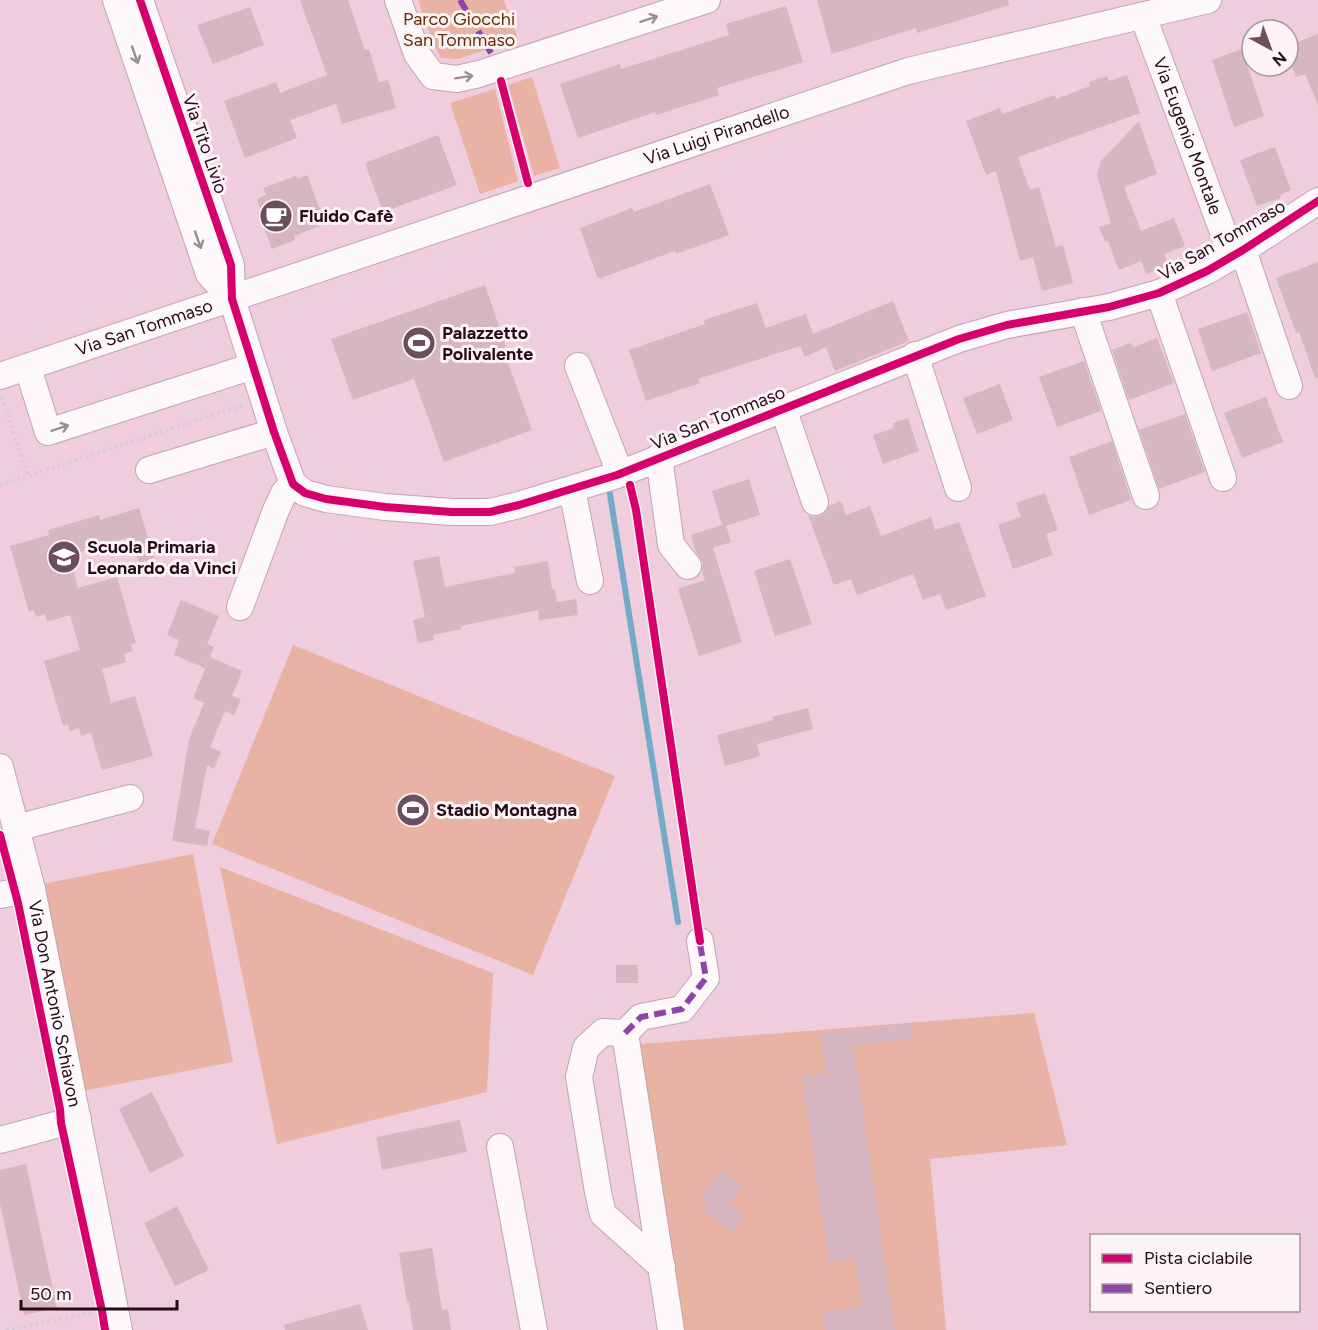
<svg xmlns="http://www.w3.org/2000/svg" width="1318" height="1330" viewBox="0 0 1318 1330" font-family="Figtree,sans-serif">
	<style>
		.green { fill: #e8b3a5 }
		.lines { fill: none; stroke-linecap: round; stroke-linejoin: round }
		.stream { stroke: #73aaca; stroke-width: 6 }
		.building { fill: #d6b6c0 }
		.minor-casing { stroke: #c1a4b2; stroke-width: 28 }
		.path { stroke: #d7cdd2; stroke-width: 4; stroke-dasharray: 3 3; stroke-linecap: butt }
		.minor { stroke: #fdf8fa; stroke-width: 26 }
		.quiet { stroke: #8e44ad; stroke-width: 6; stroke-dasharray: 12 6; stroke-linecap: butt }
		.cycleway-casing { stroke: #fbf3f6; stroke-width: 11 }
		.cycleway { stroke: #d6006c; stroke-width: 8 }
		.oneway { stroke: #9c8d95 }
		.labels { text-anchor: middle; stroke-width: 6; stroke-linejoin: round; paint-order: stroke }
		.park-label { font-size: 18px; fill: #672d03; stroke: #fbf3f6 }
		.street-label { font-size: 18px; fill: #250b19; stroke: #fbf3f6 }
		.poi-label { font-size: 18px; font-weight: bold; fill: #250b19; stroke: #fbf3f6; text-anchor: start }
	</style>
	<rect width="100%" height="100%" fill="#efcddd"/>
	<path class="green" d="M418,0h86l14,39 -60,20 -17,-1 -8,-15z
		M532,77l28,91 -26,8 -26,-91z
		M495,89l23,92 -38,13 -30,-91z
		M293,645l322,131 -82,199 -321,-131z
		M193,854l40,208 -150,29 -40,-207z
		M220,867l273,106 -6,119 -210,52z
		M1034,1013l33,132 -137,14 16,171h-264l-42,-286z"/>
	<g class="lines">
		<path class="stream" d="M609,488l69,434"/>
	</g>
	<path class="building" d="M300,0h48l17,50 4,-1 10,33 9,-2 8,28 -54,16 -6,-20 -46,16 7,18 -52,20 -21,-57 52,-19 4,11 47,-18z
		M817,0h191l1,5 -92,28 -1,-5 -84,26z
		M786,6l17,56 -86,26 2,7 -63,20 -1,-3 -77,26 -18,-54 60,-20 1,5 108,-34 -3,-11z
		M250,7l14,38 -51,19 -16,-39z
		M1318,34v71l-13,-31 -9,3 -8,-20v-11z
		M1242,49l22,67 -30,11 -22,-67z
		M1127,75l13,38 -122,44 12,33 9,-3 17,60 7,-2 10,38 -31,8 -9,-34 -13,4 -24,-90 -10,4 -20,-54 34,-13 2,6 53,-19 1,4 34,-13 -1,-4 18,-6 2,5z
		M1139,121l18,53 -33,13 17,44 33,-13 11,28 -21,8 5,12 -23,8 -5,-13 -22,9 -11,-29 -3,1 -6,-15 12,-4 -14,-48 4,-14z
		M438,135l19,50 -74,27 -18,-49z
		M1275,147l16,43 -11,5 1,3 -24,8 -17,-46z
		M307,175l14,37 -4,1 5,12 -28,11 1,4 -23,9 -14,-37 3,-1 -4,-12 9,-4 -3,-7 33,-12 1,3z
		M710,184l19,51 -53,19 -1,-3 -77,28 -18,-51 52,-20 2,4z
		M1318,262v115l-3,1 -16,-46 -3,1 -20,-55z
		M485,285l21,62 -3,1 29,82 -88,32 -30,-83 -61,21 -22,-61z
		M893,301l16,40 -74,30 -9,-24 -21,10 -5,-11 -102,33 2,4 -54,18 -17,-51 76,-26 -1,-4 53,-17 9,25 40,-14 7,20z
		M1247,312l14,41 -49,18 -14,-42z
		M1157,338l17,45 -45,17 -17,-50 18,-7 4,4z
		M1084,361l17,50 -44,16 -18,-50z
		M1000,384l13,36 -36,14 -14,-36z
		M1266,397l17,45 -41,16 -18,-45z
		M1185,414l20,58 -46,17 -20,-59z
		M908,418l11,33 -36,13 -10,-29 21,-7 -1,-5z
		M1112,441l19,59 -42,15 -20,-58z
		M749,479l11,36 -34,11 5,16 -18,6 29,94 -43,14 -21,-67 27,-9 -3,-10 1,-7 -7,-11 -5,-17 31,-10 -10,-34z
		M1045,493l13,37 -12,4 7,21 -40,14 -15,-44 23,-8 -5,-14z
		M841,501l5,14 24,-9 11,30 50,-19 4,13 24,-8 27,74 -40,14 -6,-16 -17,6 -10,-26 -56,21 -6,-16 -17,6 -26,-70 5,2 7,-1 6,-4 3,-6z
		M139,508l15,50 -15,5 -8,-26 -62,18 9,33 39,-11 19,66 -5,1 2,7 -9,3 2,8 -24,7 9,34 24,-7 18,60 -51,14 -11,-37 -10,3 -2,-8 -9,3 -2,-7 -5,2 -19,-65 36,-11 -10,-35 -23,7 -2,-8 -9,3 -2,-7 -5,2 -19,-66 39,-11 -1,-5 51,-15 1,5z
		M439,556l6,31 70,-14 -1,-6 34,-6 4,28h3l2,13 19,-3 2,16 -39,5 -1,-10 -77,16 1,3 -29,6 1,5 -16,3 -5,-23 12,-3 -12,-56z
		M790,559l22,65 -37,12 -21,-65z
		M181,600l38,16 -12,28 7,3 -9,21 -31,-13 5,-15 -12,-5z
		M210,657l32,14 -10,25 9,3 -7,16 -9,-4 -15,36 11,5 -7,17 -7,-4 -12,63 15,3 -3,15 -35,-5 17,-102 15,-36 -11,-5z
		M808,708l5,21 -56,15 3,12 -35,10 -8,-31 56,-15 -1,-3z
		M616,965h22v18h-22z
		M911,1023l1,15 -59,8 42,284h-70l-3,-18 40,-6 -7,-48 -26,4 -27,-186 25,-3 -8,-39z
		M152,1092l32,64 -34,17 -31,-64z
		M460,1120l7,32 -85,18 -6,-33z
		M26,1164l31,144 -33,7 -24,-111v-34z
		M721,1169l21,16 -13,19 17,12 -13,16 -31,-22 5,-8 -7,-5z
		M177,1206l32,64 -34,16 -31,-63z
		M432,1248l10,62 6,-1 3,21h-38l-4,-28h-2l-8,-49z
		M360,1304l8,26h-83l-1,-5z"/>
	<g class="lines">
		<defs>
			<g id="minor">
				<path d="M116,0l93,274 23,25"/>
				<path d="M140,0l91,265 1,34 42,133 19,52 12,9 21,6 59,8 67,5h38l29,-7 98,-30 342,-136 48,-14 102,-18 50,-14 48,-22 36,-21 75,-49"/>
				<path d="M398,0l19,54 16,22 24,3 22,-5 228,-74"/>
				<path id="s1" d="M1143,16l89,240"/>
				<path d="M1243,250l46,136"/>
				<path d="M1159,293l64,185"/>
				<path d="M1083,311l63,185"/>
				<path d="M915,355l43,133"/>
				<path d="M578,366l42,107"/>
				<path d="M28,368l20,64 205,-66"/>
				<path id="s2" d="M0,376l908,-305 300,-71"/>
				<path d="M783,408l32,94"/>
				<path d="M659,457l12,88 17,21"/>
				<path d="M149,470l125,-38"/>
				<path d="M572,489l18,92"/>
				<path d="M240,607l36,-97 8,-17 9,-9"/>
				<path id="s3" d="M0,767l32,122 87,441"/>
				<path d="M16,828l114,-30"/>
				<path d="M0,895l32,-6"/>
				<path d="M625,1033l46,297"/>
				<path d="M625,1033l-22,-1 -17,16 -7,29 19,115 5,22 59,53"/>
				<path d="M625,1033l16,-16 41,-8 24,-31 -6,-37"/>
				<path d="M0,1140l78,-21"/>
				<path d="M500,1147l34,183"/>
			</g>
		</defs>
		<use href="#minor" class="minor-casing"/>
		<path class="path" d="M2,397l26,79 216,-71
			M0,485l28,-9
			M6,1330l87,-17"/>
		<use href="#minor" class="minor"/>
		<path class="quiet" d="M460,0l31,53
			M625,1033l16,-16 41,-8 24,-31 -7,-40"/>
		<defs>
			<path id="cycleway" d="M140,0l91,265 1,34 42,133 19,52 12,9 21,6 59,8 67,5h38l29,-7 98,-30 342,-136 48,-14 102,-18 50,-14 48,-22 36,-21 75,-49
				M501,81l27,102
				M630,485l6,25 64,431
				M0,835l18,68 42,206 1,14 41,188 3,19"/>
		</defs>
		<use href="#cycleway" class="cycleway-casing"/>
		<use href="#cycleway" class="cycleway"/>
	</g>
	<defs><path id="oneway-shaft" d="M-6 0H5M1.5-3L5.5 0L1.5 3" fill="none" stroke-width="1.6" stroke-linecap="round" stroke-linejoin="round" transform="scale(1.5)"/></defs>
	<g class="oneway">
		<use href="#oneway-shaft" transform="translate(649 19) rotate(-18)"/>
		<use href="#oneway-shaft" transform="translate(135 55) rotate(71)"/>
		<use href="#oneway-shaft" transform="translate(464 77) rotate(-9)"/>
		<use href="#oneway-shaft" transform="translate(198 240) rotate(71)"/>
		<use href="#oneway-shaft" transform="translate(60 428) rotate(-18)"/>
	</g>
	<defs>
		<symbol id="cafe-disc" viewBox="-11 -11 22 22"><circle r="9.5" fill="#6c4f5e" stroke="#fbf3f6"/><path d="M-5.5-4.5H6V0H3Q3 3.5 0 3.5H-2.5Q-5.5 3.5-5.5 0ZM3-3.2v2h1.7v-2ZM-6 4.5H4V6H-6Z" fill="#fff"/></symbol>
		<symbol id="stadium-disc" viewBox="-11 -11 22 22"><circle r="9.5" fill="#6c4f5e" stroke="#fbf3f6"/><path d="M0-5a6.5 5 0 1 0 0 10a6.5 5 0 1 0 0-10ZM-3.5-1.8h7v3.6h-7Z" fill="#fff"/></symbol>
		<symbol id="school-disc" viewBox="-11 -11 22 22"><circle r="9.5" fill="#6c4f5e" stroke="#fbf3f6"/><path d="M0-5L7-2L0 1L-7-2ZM-4 1L0 2.5L4 1V4Q0 6-4 4Z" fill="#fff"/></symbol>
	</defs>
	<g fill-rule="evenodd">
		<use href="#cafe-disc" x="257" y="197" width="38" height="38"/>
		<use href="#stadium-disc" x="400" y="324" width="38" height="38"/>
		<use href="#school-disc" x="45" y="538" width="38" height="38"/>
		<use href="#stadium-disc" x="394" y="791" width="38" height="38"/>
	</g>
	<g class="labels">
		<g class="park-label">
			<text x="459" y="25">Parco Giocchi<tspan x="459" dy="21">San Tommaso</tspan></text>
		</g>
		<g class="street-label">
			<text dy="6" stroke="none"><textPath href="#s2" startOffset="756">Via Luigi Pirandello</textPath></text>
			<text dy="6" stroke="none"><textPath href="#s1" startOffset="128">Via Eugenio Montale</textPath></text>
			<text transform="translate(205 144) rotate(71)" y="6">Via Tito Livio</text>
			<text transform="translate(1222 240) rotate(-30)" y="6">Via San Tommaso</text>
			<text dy="6" stroke="none"><textPath href="#s2" startOffset="152">Via San Tommaso</textPath></text>
			<text transform="translate(718 418) rotate(-22)" y="6">Via San Tommaso</text>
			<text dy="6" stroke="none"><textPath href="#s3" startOffset="243">Via Don Antonio Schiavon</textPath></text>
		</g>
		<g class="poi-label">
			<text x="299" y="222">Fluido Cafè</text>
			<text x="442" y="339">Palazzetto<tspan x="442" dy="21">Polivalente</tspan></text>
			<text x="87" y="553">Scuola Primaria<tspan x="87" dy="21">Leonardo da Vinci</tspan></text>
			<text x="436" y="816">Stadio Montagna</text>
		</g>
	</g>
	<rect x="1090" y="1234" width="210" height="78" fill="#fbf3f6" stroke="#a5969e" stroke-width="1.5"/>
	<rect x="1102" y="1254" width="30" height="9" fill="#d6006c" stroke="#a5969e" stroke-width="1.5"/>
	<text x="1144" y="1264" font-size="18" fill="#250b19">Pista ciclabile</text>
	<rect x="1102" y="1284" width="30" height="9" fill="#8e44ad" stroke="#a5969e" stroke-width="1.5"/>
	<text x="1144" y="1294" font-size="18" fill="#250b19">Sentiero</text>
	<g transform="translate(1270 48) rotate(139)"><circle r="28" fill="#fbf3f6" stroke="#a5969e" stroke-width="1.5"/>
	<path d="M0-4.5L10 22L0 15L-10 22Z" fill="#6c4f5e"/>
	<text y="-9" font-size="16" font-weight="bold" text-anchor="middle" fill="#250b19">N</text>
	</g>
	<path d="M21 1300v9h156v-9" fill="none" stroke="#250b19" stroke-width="3"/>
	<text x="30" y="1300" font-size="18" fill="#250b19" stroke="#fbf3f6" stroke-width="4.5" paint-order="stroke">50 m</text>
</svg>
